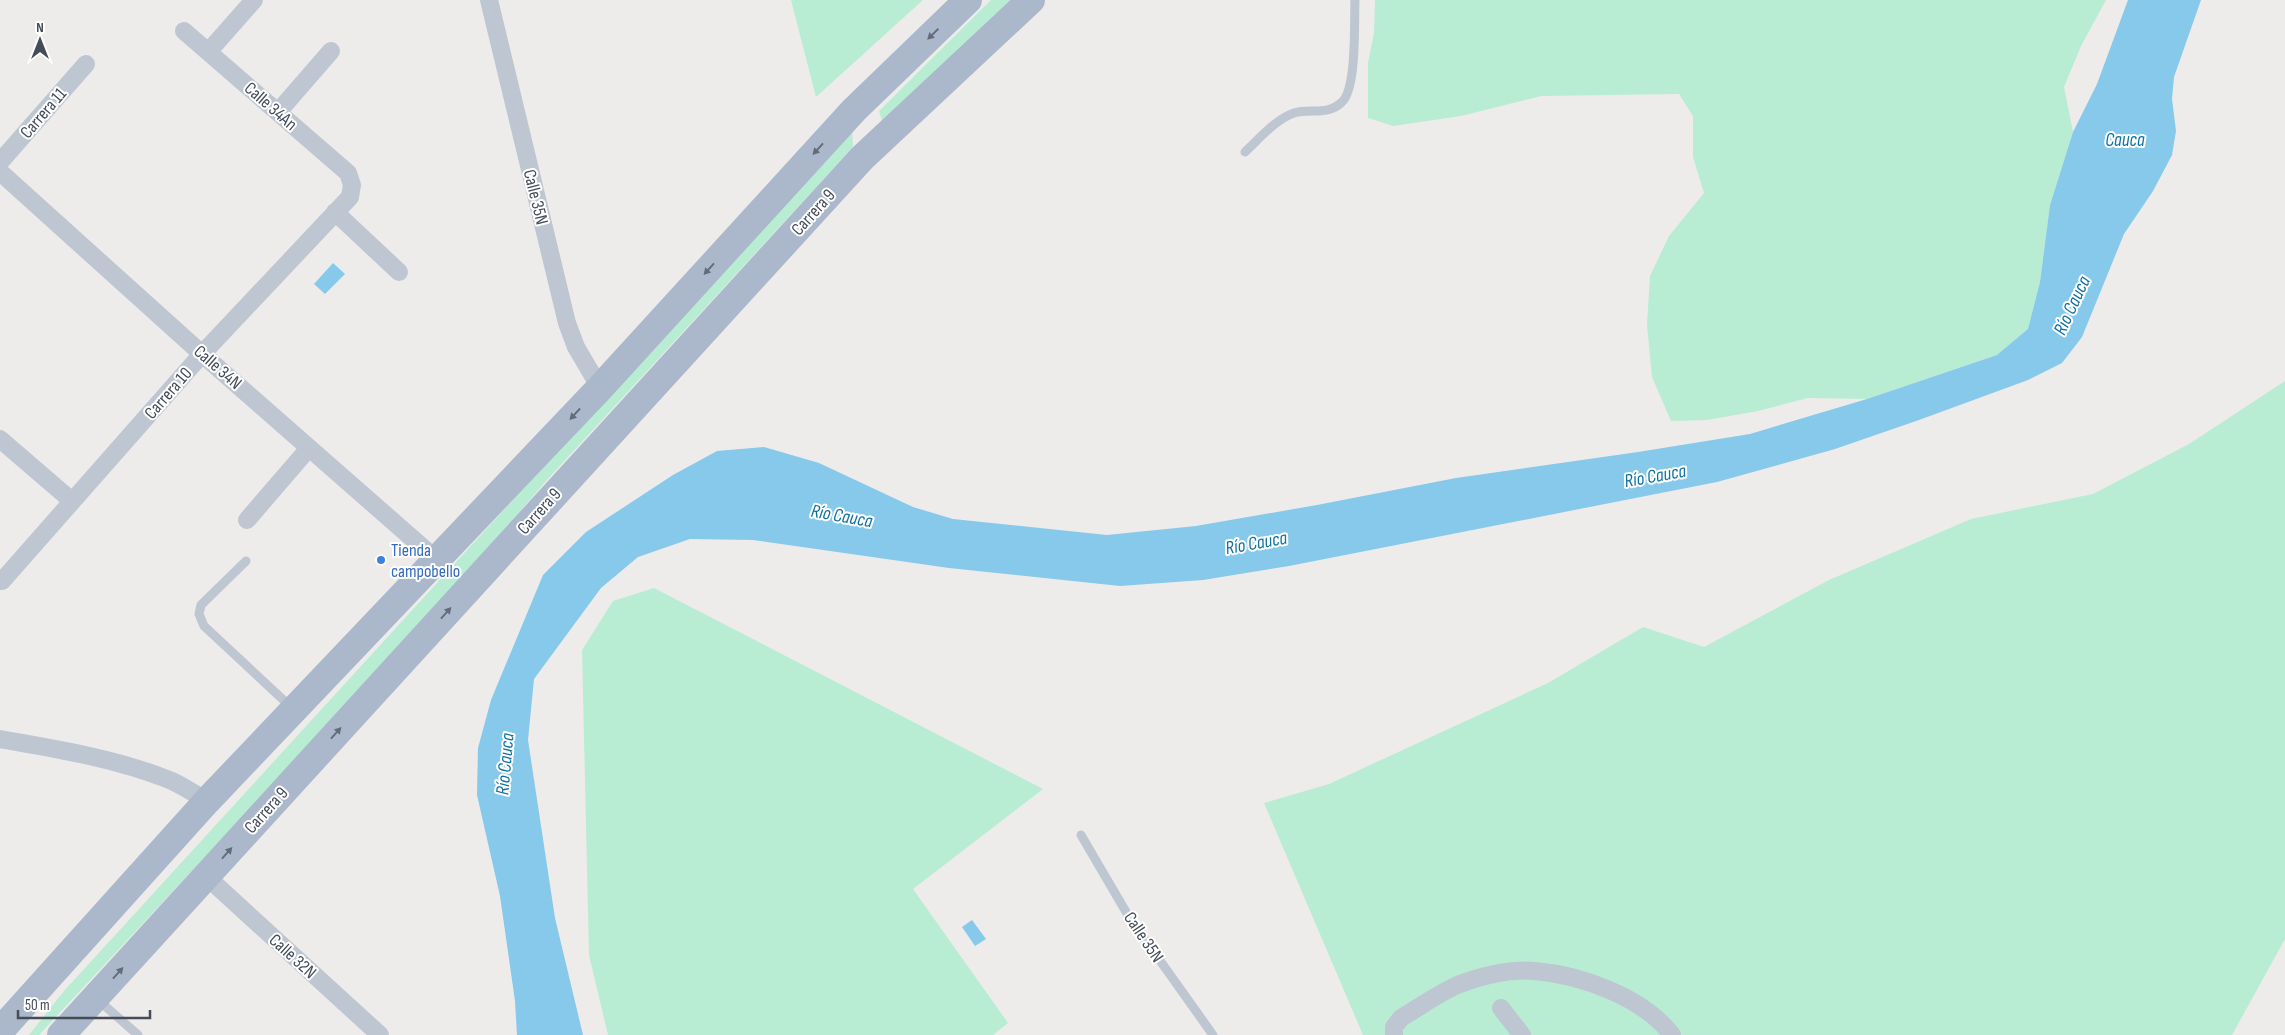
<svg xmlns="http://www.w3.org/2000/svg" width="2285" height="1035" viewBox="0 0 2285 1035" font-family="'Sofia Sans Condensed',sans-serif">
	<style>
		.green { fill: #b8edd3 }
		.water { fill: #86c9ea }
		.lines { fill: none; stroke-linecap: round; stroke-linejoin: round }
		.lane { stroke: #bec6d1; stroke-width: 9 }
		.street { stroke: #bec6d1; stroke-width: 18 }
		.primary { stroke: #abb7cb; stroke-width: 28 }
		.oneway { fill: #636c7a }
		.shop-dot { fill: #3f7fe0; stroke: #fff; stroke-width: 2 }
		.labels { text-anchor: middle; stroke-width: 4; stroke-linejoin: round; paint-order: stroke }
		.street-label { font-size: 18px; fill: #444c58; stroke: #fff }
		.shop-label { font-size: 18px; fill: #366cbe; stroke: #fff; text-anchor: start }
		.water-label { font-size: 19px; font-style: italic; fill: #0e71a2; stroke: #fff }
	</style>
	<rect width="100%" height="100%" fill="#eeebeb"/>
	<path class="green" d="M791,0h132l-107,97z
		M991,0h25l-133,124 -4,-13z
		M1375,0h731l-25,46 -17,41 9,45 -23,73 -10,77 -12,48 -31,25 -130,44 -59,-1 -50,13 -51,9 -36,1 -19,-44 -5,-52 3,-49 19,-40 35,-43 -11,-36v-41l-14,-22 -138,2 -80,20 -68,10 -25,-8v-55l6,-30z
		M852,129l1,18 -307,334 -100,117 -407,437h-10l35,-44z
		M2285,381v558l-53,96h-869l-99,-232 65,-19 219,-101 95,-56 61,20 125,-67 142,-61 122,-25 96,-50z
		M654,588l389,201 -130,100 95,134 -15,12h-385l-19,-80 -7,-305 31,-49z"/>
	<path class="water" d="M2128,0h73l-27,77 -2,22 4,32 -4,24 -19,36 -29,43 -42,103 -20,26 -34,17 -109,40 -84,29 -118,33 -428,84 -86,14 -83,6 -171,-18 -196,-28 -63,-1 -52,18 -37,31 -67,91 -6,61 27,178 28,117h-66l-2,-34 -15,-105 -23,-101 1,-47 13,-48 52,-125 43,-43 87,-57 44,-24 47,-4 55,16 94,44 40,12 154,16 89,-9 121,-21 139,-27 182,-26 112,-18 117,-35 130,-44 31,-26 12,-47 10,-77 23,-73 24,-48z
		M333,263l12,11 -20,20 -11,-10z
		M972,920l14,19 -11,7 -13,-19z"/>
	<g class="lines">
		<path class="lane" d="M1245,152c14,-13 31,-33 49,-39 16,-5 34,3 48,-11 15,-14 12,-80 13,-102
			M246,561l-45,44 -2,9 5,12 88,82
			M1081,835l48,82 84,118
			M97,999l41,36"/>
		<path class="street" d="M489,0l78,323 9,24 24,41
			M209,51l45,-51
			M278,112l53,-61
			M0,162l86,-98
			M0,172l202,182 235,206
			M335,212l64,60
			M0,439l72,62
			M247,520l62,-72
			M2,581l200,-227 148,-157 2,-12 -4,-12 -164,-142
			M0,739c56,10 114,19 167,40 14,5 27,15 40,22
			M206,876l174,159
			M1501,1008l21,27
			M1394,1035v-8l7,-9c19,-11 39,-26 59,-34 22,-8 51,-15 75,-13 46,4 108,26 137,64"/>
		<path class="primary" d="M0,1031l207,-230 393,-413 254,-278 114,-110
			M61,1035l801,-877 169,-158"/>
	</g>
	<defs><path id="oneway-solid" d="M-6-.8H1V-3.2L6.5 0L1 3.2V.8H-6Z" transform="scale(1.25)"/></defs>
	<g class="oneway">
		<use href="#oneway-solid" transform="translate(933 34) rotate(136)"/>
		<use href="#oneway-solid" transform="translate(818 149) rotate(132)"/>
		<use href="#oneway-solid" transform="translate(709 269) rotate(132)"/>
		<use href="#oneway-solid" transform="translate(575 414) rotate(133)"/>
		<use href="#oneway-solid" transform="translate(446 613) rotate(-48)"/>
		<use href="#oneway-solid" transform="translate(336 733) rotate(-48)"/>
		<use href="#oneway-solid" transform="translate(227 853) rotate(-48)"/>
		<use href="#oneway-solid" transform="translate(118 973) rotate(-48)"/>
	</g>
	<circle class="shop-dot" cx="381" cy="560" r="5"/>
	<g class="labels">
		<g class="street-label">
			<text transform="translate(271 106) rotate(41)" y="6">Calle 34An</text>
			<text transform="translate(43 113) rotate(-49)" y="6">Carrera 11</text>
			<text transform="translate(536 197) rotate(76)" y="6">Calle 35N</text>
			<text transform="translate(813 212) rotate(-48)" y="6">Carrera 9</text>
			<text transform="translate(218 367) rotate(41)" y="6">Calle 34N</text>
			<text transform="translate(168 393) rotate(-49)" y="6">Carrera 10</text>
			<text transform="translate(539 511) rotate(-48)" y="6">Carrera 9</text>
			<text transform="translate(266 810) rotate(-48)" y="6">Carrera 9</text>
			<text transform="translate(1144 937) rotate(56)" y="6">Calle 35N</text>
			<text transform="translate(293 956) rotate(42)" y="6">Calle 32N</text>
		</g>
		<g class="shop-label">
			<text x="391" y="556">Tienda<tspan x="391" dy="21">campobello</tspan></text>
		</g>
		<g class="water-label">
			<text x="2125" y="146">Cauca</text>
			<text transform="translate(2071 305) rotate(-65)" y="7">Río Cauca</text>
			<text transform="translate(1655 475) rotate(-10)" y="7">Río Cauca</text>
			<text transform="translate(842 515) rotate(10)" y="7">Río Cauca</text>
			<text transform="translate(1256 542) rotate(-10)" y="7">Río Cauca</text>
			<text transform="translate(504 764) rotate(-85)" y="7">Río Cauca</text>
		</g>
	</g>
	<g transform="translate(40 40)" stroke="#ffffff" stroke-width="4" paint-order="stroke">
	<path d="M0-4L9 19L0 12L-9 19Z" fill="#444c58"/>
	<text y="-8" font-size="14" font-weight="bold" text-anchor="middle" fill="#444c58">N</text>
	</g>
	<path d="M18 1010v8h132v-8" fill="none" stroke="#444c58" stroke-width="2.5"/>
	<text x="25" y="1010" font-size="15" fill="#444c58" stroke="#ffffff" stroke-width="4" paint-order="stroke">50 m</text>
</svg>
